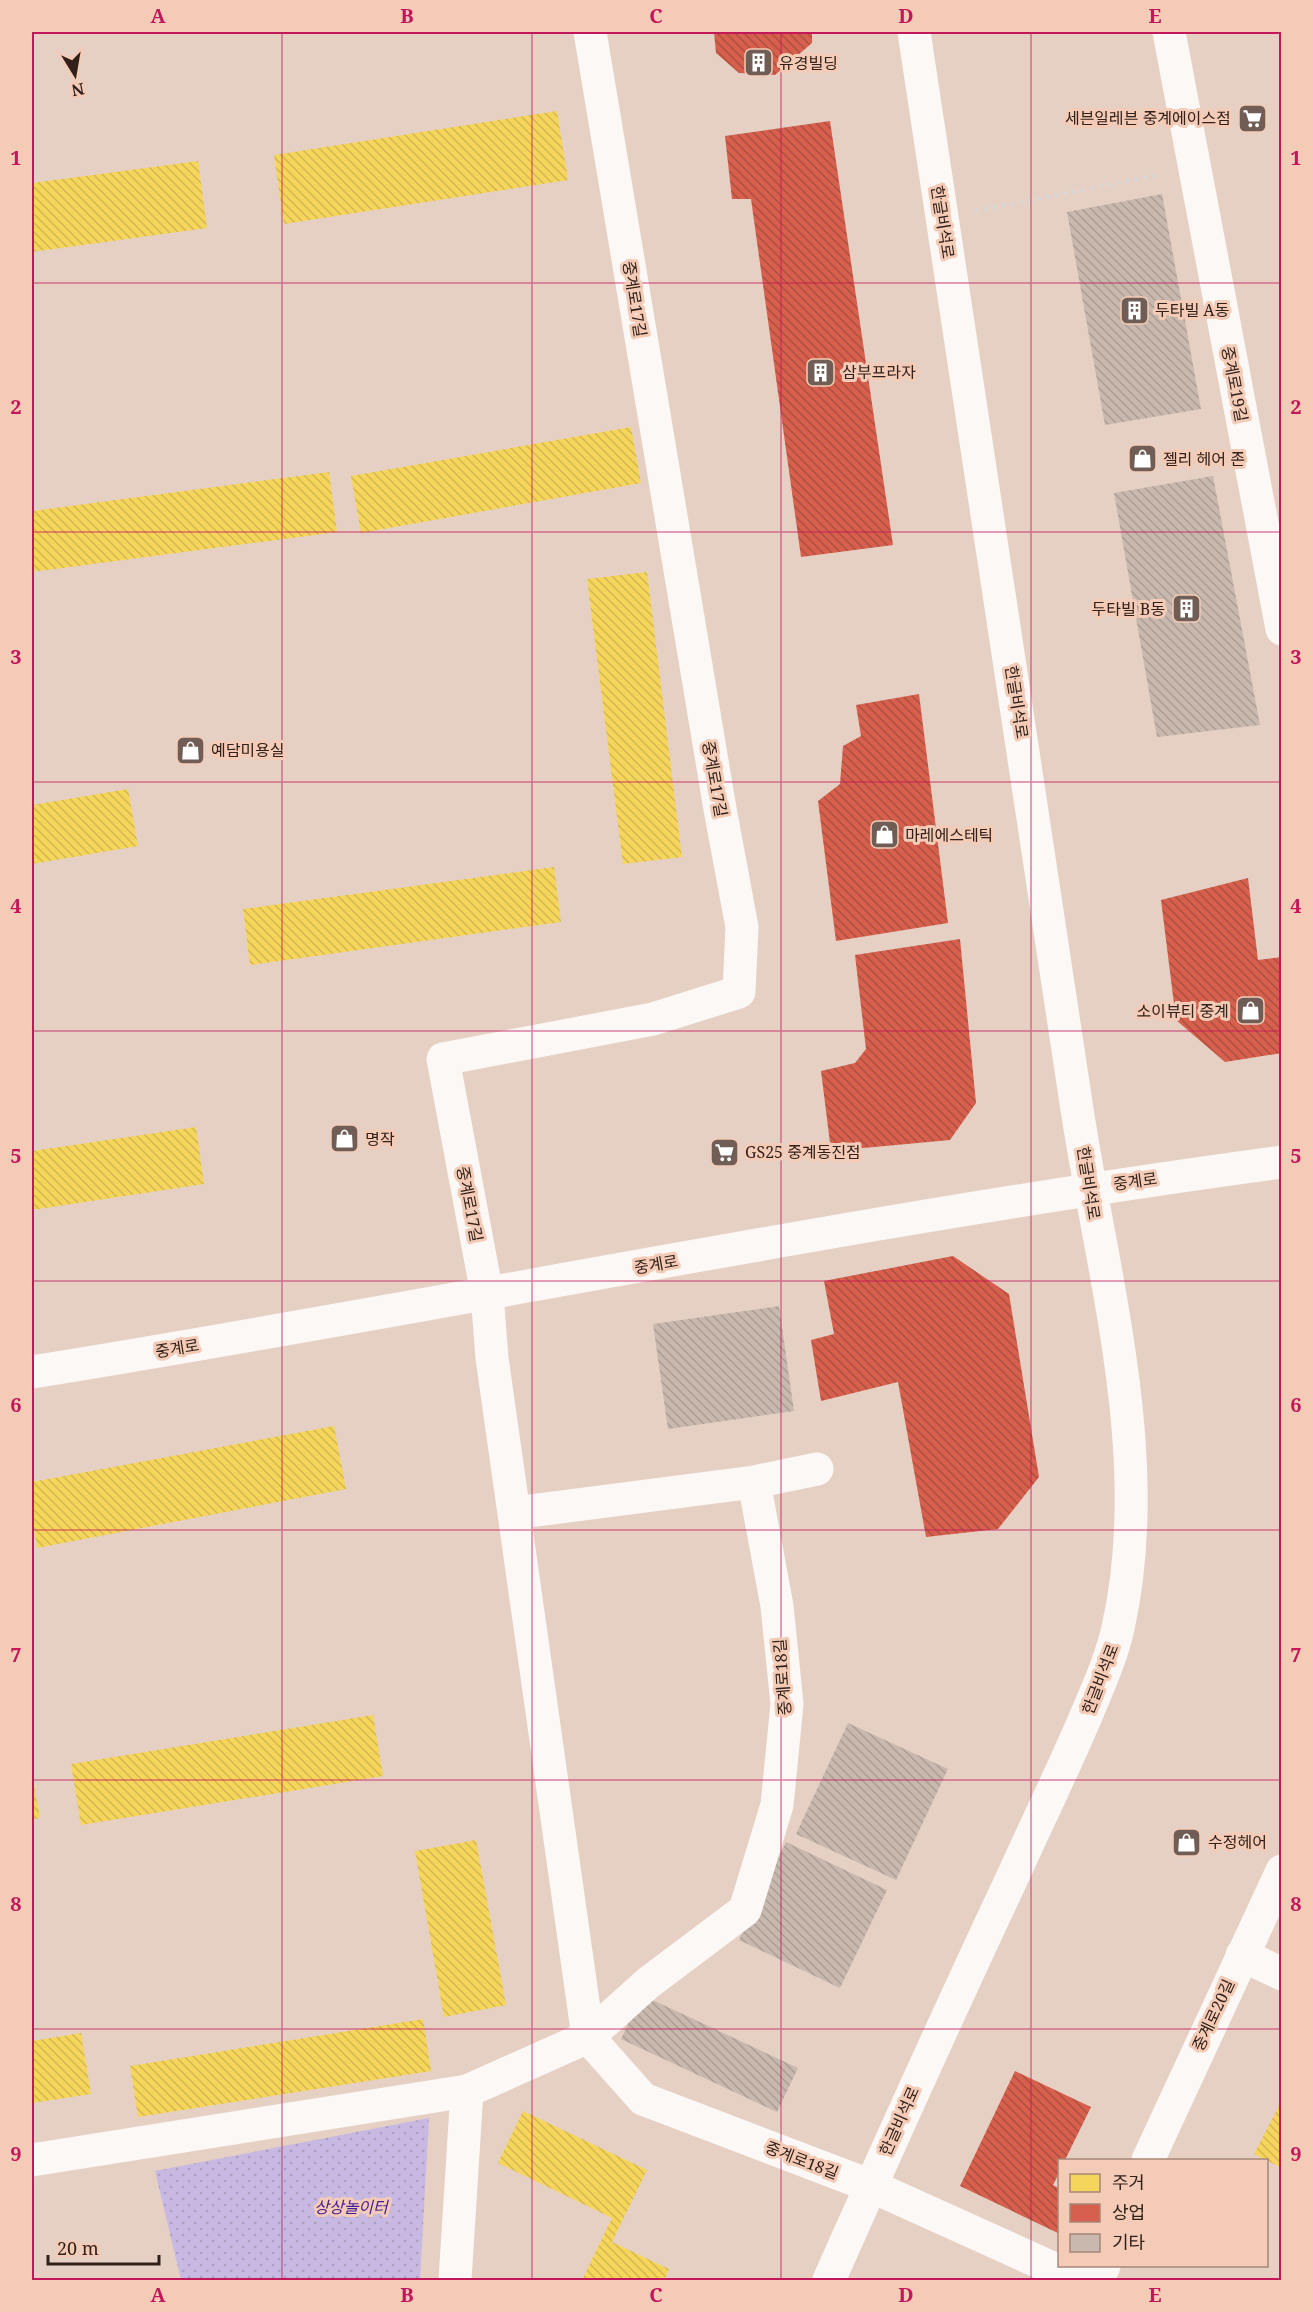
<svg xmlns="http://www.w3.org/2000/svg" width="1313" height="2312" viewBox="0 0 1313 2312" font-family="'Noto Serif','Noto Sans KR',serif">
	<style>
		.park { fill: url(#park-dots) }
		.homes { fill: url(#homes-back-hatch) }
		.shops { fill: url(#shops-back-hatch) }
		.building { fill: url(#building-back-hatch) }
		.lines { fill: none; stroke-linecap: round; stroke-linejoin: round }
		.path { stroke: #dcd5d2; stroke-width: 4; stroke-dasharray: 4.5 4.5; stroke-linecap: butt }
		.street { stroke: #fbf8f6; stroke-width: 33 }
		.secondary { stroke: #fbf8f6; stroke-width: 33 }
		.grid { fill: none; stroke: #c2185b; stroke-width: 1.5; stroke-opacity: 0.55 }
		.labels { text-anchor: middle; stroke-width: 6; stroke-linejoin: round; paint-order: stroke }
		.poi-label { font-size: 16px; fill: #31211a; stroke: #f4cbb6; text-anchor: start }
		.street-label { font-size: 16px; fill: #31211a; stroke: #f4cbb6 }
		.park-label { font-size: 16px; font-style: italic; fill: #421b98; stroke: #f4cbb6 }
		.neatline { fill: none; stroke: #c2185b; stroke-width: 2 }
		.grid-label { font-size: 20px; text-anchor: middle; font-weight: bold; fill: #c2185b }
	</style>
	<defs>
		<pattern id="park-dots" width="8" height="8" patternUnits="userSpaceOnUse" patternTransform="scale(1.5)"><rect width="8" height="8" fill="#c8b9e2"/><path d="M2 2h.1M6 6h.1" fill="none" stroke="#ac9fc1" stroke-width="1.8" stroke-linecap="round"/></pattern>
		<pattern id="homes-back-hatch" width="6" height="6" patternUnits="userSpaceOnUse" patternTransform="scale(1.5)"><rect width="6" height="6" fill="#f6d55c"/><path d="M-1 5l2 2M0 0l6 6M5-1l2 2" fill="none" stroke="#d3b74f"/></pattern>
		<pattern id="shops-back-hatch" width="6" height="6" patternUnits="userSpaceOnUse" patternTransform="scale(1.5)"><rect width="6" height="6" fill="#d6604d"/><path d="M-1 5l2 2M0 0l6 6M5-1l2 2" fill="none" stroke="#ae4f3f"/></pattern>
		<pattern id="building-back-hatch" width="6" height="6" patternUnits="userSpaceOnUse" patternTransform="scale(1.5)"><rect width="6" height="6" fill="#c8b8ae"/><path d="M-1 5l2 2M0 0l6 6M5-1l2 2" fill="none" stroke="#ac9e95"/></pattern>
	</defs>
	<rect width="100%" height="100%" fill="#e6d0c4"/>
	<path class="park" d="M429,2118l-9,162h-239l-26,-109z"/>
	<path class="homes" d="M557,111l11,69 -284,44 -10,-69z
		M198,161l9,67 -175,24v-69z
		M631,427l10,56 -280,50 -10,-57z
		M329,472l8,60 -305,40v-61z
		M647,572l35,285 -59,7 -36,-285z
		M128,789l10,57 -106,18v-59z
		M554,867l7,55 -311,43 -7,-56z
		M196,1127l8,57 -172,26v-59z
		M334,1426l12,63 -309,59 -5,-29v-37z
		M373,1715l10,61 -302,49 -10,-61z
		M32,1774l8,44 -8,2z
		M476,1840l30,165 -62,12 -29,-166z
		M423,2019l8,52 -293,46 -8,-51z
		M81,2033l10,61 -59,9v-62z
		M1282,2100v68l-28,-14z
		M523,2111l124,59 -35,72 57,27 -5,11h-82l30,-62 -114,-55z"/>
	<path class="shops" d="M714,32h98v11l-37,32 -36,-2 -23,-20z
		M830,121l63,424 -92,12 -50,-358h-19l-7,-63z
		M919,694l29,229 -112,18 -18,-140 22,-17 3,-38 18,-10 -5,-31z
		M1248,878l10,82 24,-3v96l-57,9 -49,-42 -15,-120z
		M960,939l16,164 -26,37 -119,11 -10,-80 34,-8 11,-14 -11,-94z
		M953,1256l56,38 30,183 -41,52 -72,8 -28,-155 -77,19 -10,-61 23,-6 -10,-53z
		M1015,2071l76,36 -26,53h-5v11l-7,14 7,4v45l-100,-48z"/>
	<path class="building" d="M1162,194l39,215 -96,16 -38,-213z
		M1213,476l47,249 -103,12 -43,-244z
		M779,1306l15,105 -126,18 -15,-105z
		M848,1723l100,46 -52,111 -100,-46z
		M786,1842l101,48 -47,98 -101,-48z
		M642,1995l156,73 -21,44 -156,-73z"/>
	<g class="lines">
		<path class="path" d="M975,211l184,-36"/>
		<path class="street" d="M590,32l130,777 22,118 -3,65 -86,27 -210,40 44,235 5,64 96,679 55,62 228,87 208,94
			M1169,32l113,597
			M754,1482l63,-13
			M1242,1955l40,19
			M32,2160l435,-69
			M1148,2160l134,-289
			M455,2280l12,-189 121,-54 60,-54 97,-73 32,-105 10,-101 -10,-98 -23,-124 -240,31
			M1097,2280l7,-14"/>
		<path class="secondary" d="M32,1372c417,-67 831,-154 1250,-210
			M829,2280c60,-135 121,-270 184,-404 24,-53 50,-106 73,-160 12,-29 25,-57 32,-88 39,-174 -18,-359 -43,-532 -51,-355 -110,-709 -161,-1064"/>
	</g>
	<path class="grid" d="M282,32v2248M532,32v2248M781,32v2248M1031,32v2248M32,283h1250M32,532h1250M32,782h1250M32,1031h1250M32,1281h1250M32,1530h1250M32,1780h1250M32,2029h1250"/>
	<defs>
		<symbol id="building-square" viewBox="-11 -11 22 22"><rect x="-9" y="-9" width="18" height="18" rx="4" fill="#705e56" stroke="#f4cbb6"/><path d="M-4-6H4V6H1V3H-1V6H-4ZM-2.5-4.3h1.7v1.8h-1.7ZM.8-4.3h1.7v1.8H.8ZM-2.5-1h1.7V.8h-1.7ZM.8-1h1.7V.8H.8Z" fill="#fff"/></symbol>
		<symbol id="supermarket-square" viewBox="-11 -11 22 22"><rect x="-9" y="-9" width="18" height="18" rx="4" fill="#705e56" stroke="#f4cbb6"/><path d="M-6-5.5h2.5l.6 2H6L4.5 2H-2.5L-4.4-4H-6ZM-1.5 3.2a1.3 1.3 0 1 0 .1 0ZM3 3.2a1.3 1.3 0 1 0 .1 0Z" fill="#fff"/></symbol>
		<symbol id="shop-square" viewBox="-11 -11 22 22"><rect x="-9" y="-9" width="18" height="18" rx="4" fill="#705e56" stroke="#f4cbb6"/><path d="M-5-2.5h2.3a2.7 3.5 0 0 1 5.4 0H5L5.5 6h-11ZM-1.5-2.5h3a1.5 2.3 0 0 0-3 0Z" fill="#fff"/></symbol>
	</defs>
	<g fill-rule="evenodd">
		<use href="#building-square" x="742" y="46" width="33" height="33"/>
		<use href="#supermarket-square" x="1236" y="102" width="33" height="33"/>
		<use href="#building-square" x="1118" y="294" width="33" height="33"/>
		<use href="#building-square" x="804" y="356" width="33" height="33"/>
		<use href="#shop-square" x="1126" y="442" width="33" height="33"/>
		<use href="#building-square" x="1170" y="592" width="33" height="33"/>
		<use href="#shop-square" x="174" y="734" width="33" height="33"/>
		<use href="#shop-square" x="868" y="818" width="33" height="33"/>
		<use href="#shop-square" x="1234" y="994" width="33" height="33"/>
		<use href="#shop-square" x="328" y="1122" width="33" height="33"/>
		<use href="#supermarket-square" x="708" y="1136" width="33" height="33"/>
		<use href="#shop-square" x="1170" y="1826" width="33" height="33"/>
	</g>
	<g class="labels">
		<g class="poi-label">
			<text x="779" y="69">유경빌딩</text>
			<text x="1231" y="124" text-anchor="end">세븐일레븐 중계에이스점</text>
			<text x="1155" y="316">두타빌 A동</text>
			<text x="842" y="378">삼부프라자</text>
			<text x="1163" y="465">젤리 헤어 존</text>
			<text x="1165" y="615" text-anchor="end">두타빌 B동</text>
			<text x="211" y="756">예담미용실</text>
			<text x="905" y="841">마레에스테틱</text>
			<text x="1229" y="1017" text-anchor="end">소이뷰티 중계</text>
			<text x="365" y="1145">명작</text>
			<text x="745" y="1158">GS25 중계동진점</text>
			<text x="1208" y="1848">수정헤어</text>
		</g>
		<g class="street-label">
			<text transform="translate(943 222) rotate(81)" y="6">한글비석로</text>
			<text transform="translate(635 299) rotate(81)" y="6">중계로17길</text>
			<text transform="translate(1235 384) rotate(79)" y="6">중계로19길</text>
			<text transform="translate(1017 702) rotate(81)" y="6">한글비석로</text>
			<text transform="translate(715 779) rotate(80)" y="6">중계로17길</text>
			<text transform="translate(1135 1181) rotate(-8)" y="6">중계로</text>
			<text transform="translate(1089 1183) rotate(81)" y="6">한글비석로</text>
			<text transform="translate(470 1204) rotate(79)" y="6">중계로17길</text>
			<text transform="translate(656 1264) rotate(-10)" y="6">중계로</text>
			<text transform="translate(177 1348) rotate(-9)" y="6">중계로</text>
			<text transform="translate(782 1677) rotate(-94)" y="6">중계로18길</text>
			<text transform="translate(1100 1679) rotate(-69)" y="6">한글비석로</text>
			<text transform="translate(1213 2015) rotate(-65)" y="6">중계로20길</text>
			<text transform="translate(899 2121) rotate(-66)" y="6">한글비석로</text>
			<text transform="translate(802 2160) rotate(21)" y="6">중계로18길</text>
		</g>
		<g class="park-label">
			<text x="351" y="2213">상상놀이터</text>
		</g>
	</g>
	<rect width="1313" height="2312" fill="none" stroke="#f4cbb6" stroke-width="66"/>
	<rect x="1058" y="2159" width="210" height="108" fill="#f4cbb6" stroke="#a68778" stroke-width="1.5"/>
	<rect x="1070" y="2174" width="30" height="18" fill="#f6d55c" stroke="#a68778" stroke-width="1.5"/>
	<text x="1112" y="2189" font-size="18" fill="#31211a">주거</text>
	<rect x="1070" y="2204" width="30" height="18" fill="#d6604d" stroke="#a68778" stroke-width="1.5"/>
	<text x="1112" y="2219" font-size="18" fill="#31211a">상업</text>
	<rect x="1070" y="2234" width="30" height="18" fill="#c8b8ae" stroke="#a68778" stroke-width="1.5"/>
	<text x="1112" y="2249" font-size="18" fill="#31211a">기타</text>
	<g transform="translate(75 75) rotate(169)" stroke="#f4cbb6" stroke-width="4.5" paint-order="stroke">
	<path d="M0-4.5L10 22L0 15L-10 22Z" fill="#31211a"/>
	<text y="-9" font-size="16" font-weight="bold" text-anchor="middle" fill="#31211a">N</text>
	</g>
	<path d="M48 2255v9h111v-9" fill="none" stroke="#31211a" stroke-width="3"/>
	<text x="57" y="2255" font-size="18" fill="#31211a" stroke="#f4cbb6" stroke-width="4.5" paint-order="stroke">20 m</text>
	<rect x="33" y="33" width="1247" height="2246" class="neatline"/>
	<g class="grid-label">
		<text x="158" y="23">A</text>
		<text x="407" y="23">B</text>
		<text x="656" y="23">C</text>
		<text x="906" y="23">D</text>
		<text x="1155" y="23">E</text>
		<text x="16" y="165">1</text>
		<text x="1296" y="165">1</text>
		<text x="16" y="414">2</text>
		<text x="1296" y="414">2</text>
		<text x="16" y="664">3</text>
		<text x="1296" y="664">3</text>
		<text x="16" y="913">4</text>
		<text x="1296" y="913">4</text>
		<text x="16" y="1163">5</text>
		<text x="1296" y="1163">5</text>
		<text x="16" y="1412">6</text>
		<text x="1296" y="1412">6</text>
		<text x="16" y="1662">7</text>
		<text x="1296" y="1662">7</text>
		<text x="16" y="1911">8</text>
		<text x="1296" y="1911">8</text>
		<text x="16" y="2161">9</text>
		<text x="1296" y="2161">9</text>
		<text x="158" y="2302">A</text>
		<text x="407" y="2302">B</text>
		<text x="656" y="2302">C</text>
		<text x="906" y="2302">D</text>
		<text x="1155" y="2302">E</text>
	</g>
</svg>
